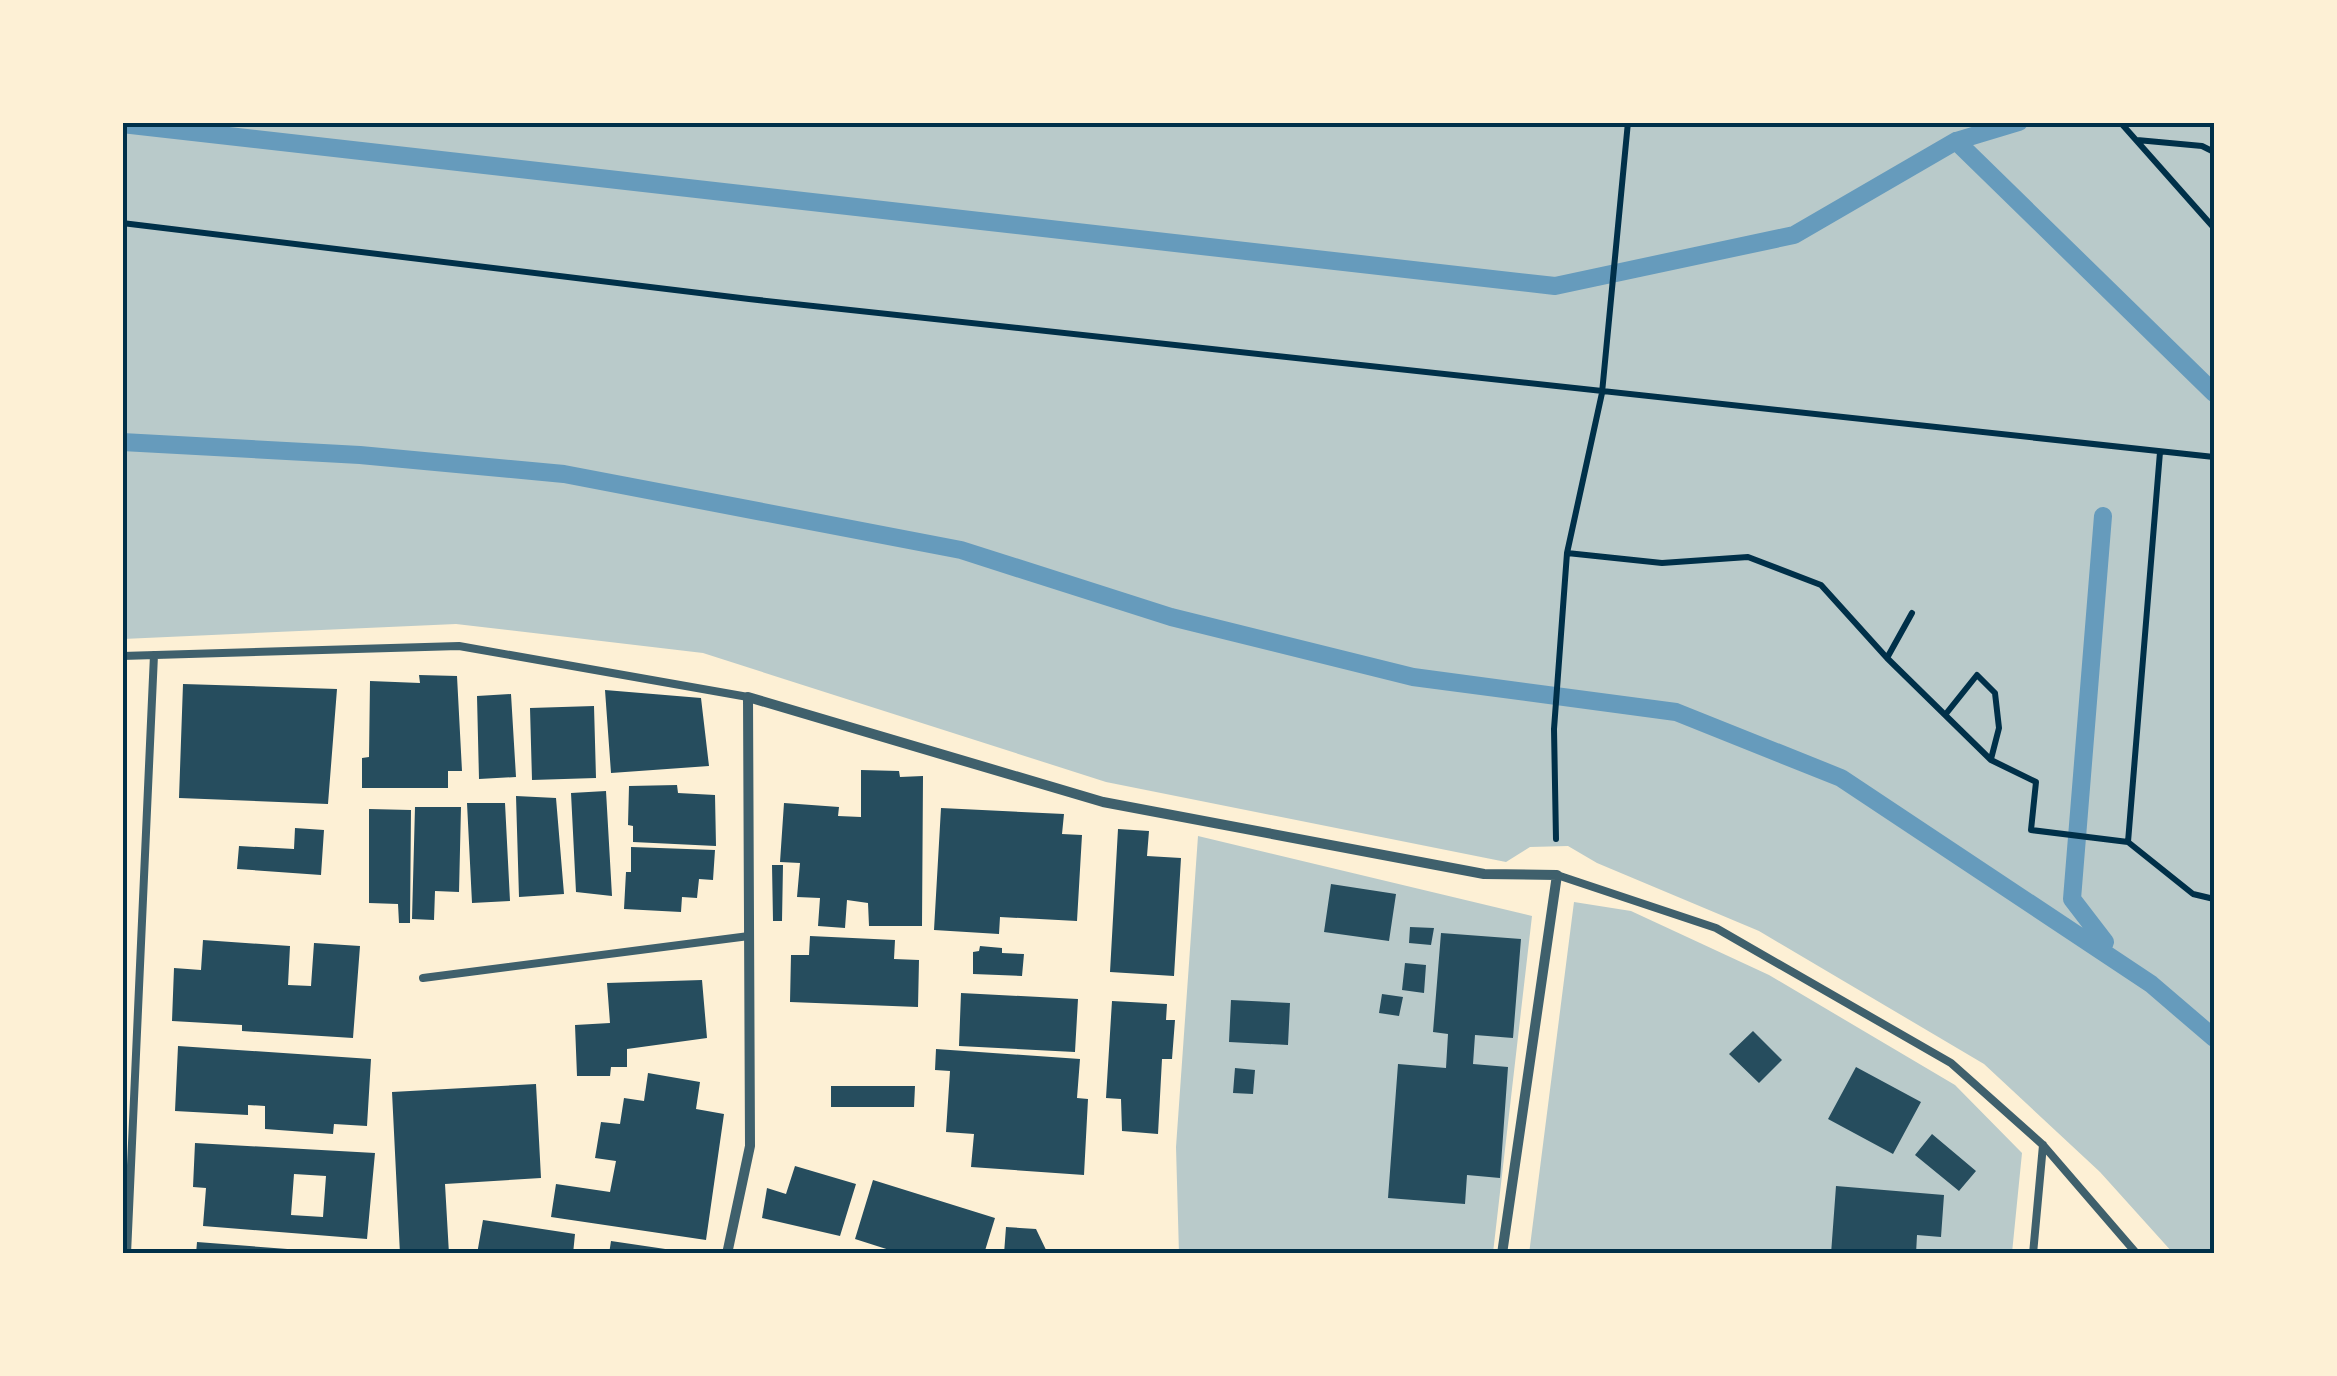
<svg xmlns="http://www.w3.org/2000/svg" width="2337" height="1376" viewBox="0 0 2337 1376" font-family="'PT Sans',sans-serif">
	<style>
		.green { fill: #b9caca }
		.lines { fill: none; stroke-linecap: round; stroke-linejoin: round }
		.stream { stroke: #669bbc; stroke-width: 18 }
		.building { fill: #264d5e; fill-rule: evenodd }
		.path { stroke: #003049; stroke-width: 6 }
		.service { stroke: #3f606c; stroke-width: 8 }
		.minor { stroke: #3f606c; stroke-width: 10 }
		.neatline { fill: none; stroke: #003049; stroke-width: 4 }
	</style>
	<rect width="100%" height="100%" fill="#fdf0d5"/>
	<path class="green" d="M122,123h2092v1130h-41l-73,-81 -116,-108 -225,-133 -162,-68 -29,-17 -38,1 -24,15 -400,-80 -403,-129 -247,-29 -333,15z
		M1198,836l334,80 -39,337 -314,1 -3,-107z
		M1574,902l57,9 138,64 186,110 67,68 -10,100 -483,1z"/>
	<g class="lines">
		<path class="stream" d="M122,124l1433,162 239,-51 162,-94 258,252
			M1956,141l63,-19
			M122,442l238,13 204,19 397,76 210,67 242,60 263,35 165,66 310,206 63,54
			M2103,516l-31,383 33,43"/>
	</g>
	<path class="building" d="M419,675l38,1 5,95h-14v17h-86v-30l7,-1 1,-76 50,2z
		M183,684l154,5 -9,115 -149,-6z
		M605,690l96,8 8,68 -98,7z
		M511,694l5,83 -37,2 -2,-83z
		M594,706l2,72 -64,2 -2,-72z
		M861,770l38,1 1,6 23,-1 -1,150h-53l-1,-23 -21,-3 -2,28 -27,-2 2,-28 -23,-1 3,-34 -20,-1 4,-59 55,4 -1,9 23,1z
		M677,785l1,8 37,2 1,51 -83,-4v-16l-5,-1 1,-39z
		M606,791l6,105 -36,-4 -5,-99z
		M516,796l40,2 8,96 -45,3z
		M467,803h38l5,98 -38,2z
		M415,807h46l-2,85 -24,-1 -1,29 -22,-1z
		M941,808l123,6 -2,20 20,1 -5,86 -77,-4 -1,17 -65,-4z
		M369,809l42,1 -1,113h-11l-1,-19 -29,-1z
		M295,828l29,2 -3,45 -84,-6 2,-23 55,3z
		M1118,829l31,2 -2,25 34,2 -7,118 -64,-4z
		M631,847l84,3 -2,30 -14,-1 -2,19 -15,-1 -1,15 -57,-3 2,-37h5z
		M772,865h11l-1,56h-9z
		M1331,884l65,10 -7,47 -65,-9z
		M1410,927l24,1 -3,17 -22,-2z
		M1441,933l80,6 -8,99 -38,-3 -2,29 35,3 -8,111 -33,-3 -2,29 -77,-6 10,-134 48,4 2,-34 -15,-2z
		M810,936l85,4 -1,19 25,1 -1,47 -128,-5 1,-47h18z
		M203,940l87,6 -2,39 23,1 3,-43 46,3 -7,92 -111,-7v-6l-70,-4 2,-53 27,2z
		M980,946l22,2v5l22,1 -2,22 -49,-2v-22l6,-1z
		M1405,963l21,2 -2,28 -22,-3z
		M702,980l5,58 -80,11v18h-16l-1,9h-33l-2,-51 35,-2 -3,-40z
		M961,993l117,6 -3,53 -116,-6z
		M1382,994l21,3 -4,19 -20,-3z
		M1231,1000l59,3 -2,42 -59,-3z
		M1112,1001l55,3 -1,16h9l-3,39h-10l-4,75 -36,-3 -1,-32 -15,-1z
		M1753,1031l29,29 -23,23 -30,-29z
		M178,1046l193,13 -4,67 -33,-2 -1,10 -68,-5v-23l-17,-1v10l-73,-4z
		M936,1049l144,10 -3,39 11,1 -4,76 -113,-8 3,-33 -28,-2 4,-61 -15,-1z
		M1856,1067l65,35 -28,52 -65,-35z
		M1235,1068l20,2 -2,24 -20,-1z
		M648,1073l52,9 -4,27 28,5 -18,126 -155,-23 5,-33 54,8 6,-31 -21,-3 6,-36 19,2 4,-26 20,3z
		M536,1084l5,94 -96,6 4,70h-49l-8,-162z
		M831,1086h84l-1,21h-83z
		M1932,1134l44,37 -17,20 -44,-36z
		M195,1143l180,10 -8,86 -164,-13 3,-38 -13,-1zM294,1174l32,2 -3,41 -32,-2z
		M795,1166l61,18 -16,52 -78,-18 5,-30 19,6z
		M873,1180l122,38 -11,36h-82l-47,-15z
		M1836,1186l108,9 -3,42 -24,-2 -1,19h-85z
		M483,1220l92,14 -2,20h-96z
		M1006,1227l30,2 12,25h-44z
		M611,1241l61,9 -1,4h-62z
		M197,1242l117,9v3h-118z"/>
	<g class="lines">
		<path class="path" d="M2120,122l94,106
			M2137,140l65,6 12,6
			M122,223l627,76 1465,158
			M1567,553l95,10 86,-6 73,28 66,73 104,102 45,22 -5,48 97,12 65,52 21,5
			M1887,658l25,-45
			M1945,715l32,-40 18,18 4,35 -8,31
			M1556,839l-2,-110 13,-176 35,-160 26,-271
			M2128,842l32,-390"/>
		<path class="service" d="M122,656l337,-10 289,51
			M1557,875l159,53 235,135 92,82 94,109
			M423,978l326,-42
			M127,1254l27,-599
			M2033,1254l10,-109"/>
		<path class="minor" d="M727,1254l23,-108 -2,-449 355,105 381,72 73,1 -55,379"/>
	</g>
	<rect width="2337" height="1376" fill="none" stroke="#fdf0d5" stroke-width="250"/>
	<rect x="125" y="125" width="2087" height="1126" class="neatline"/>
</svg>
